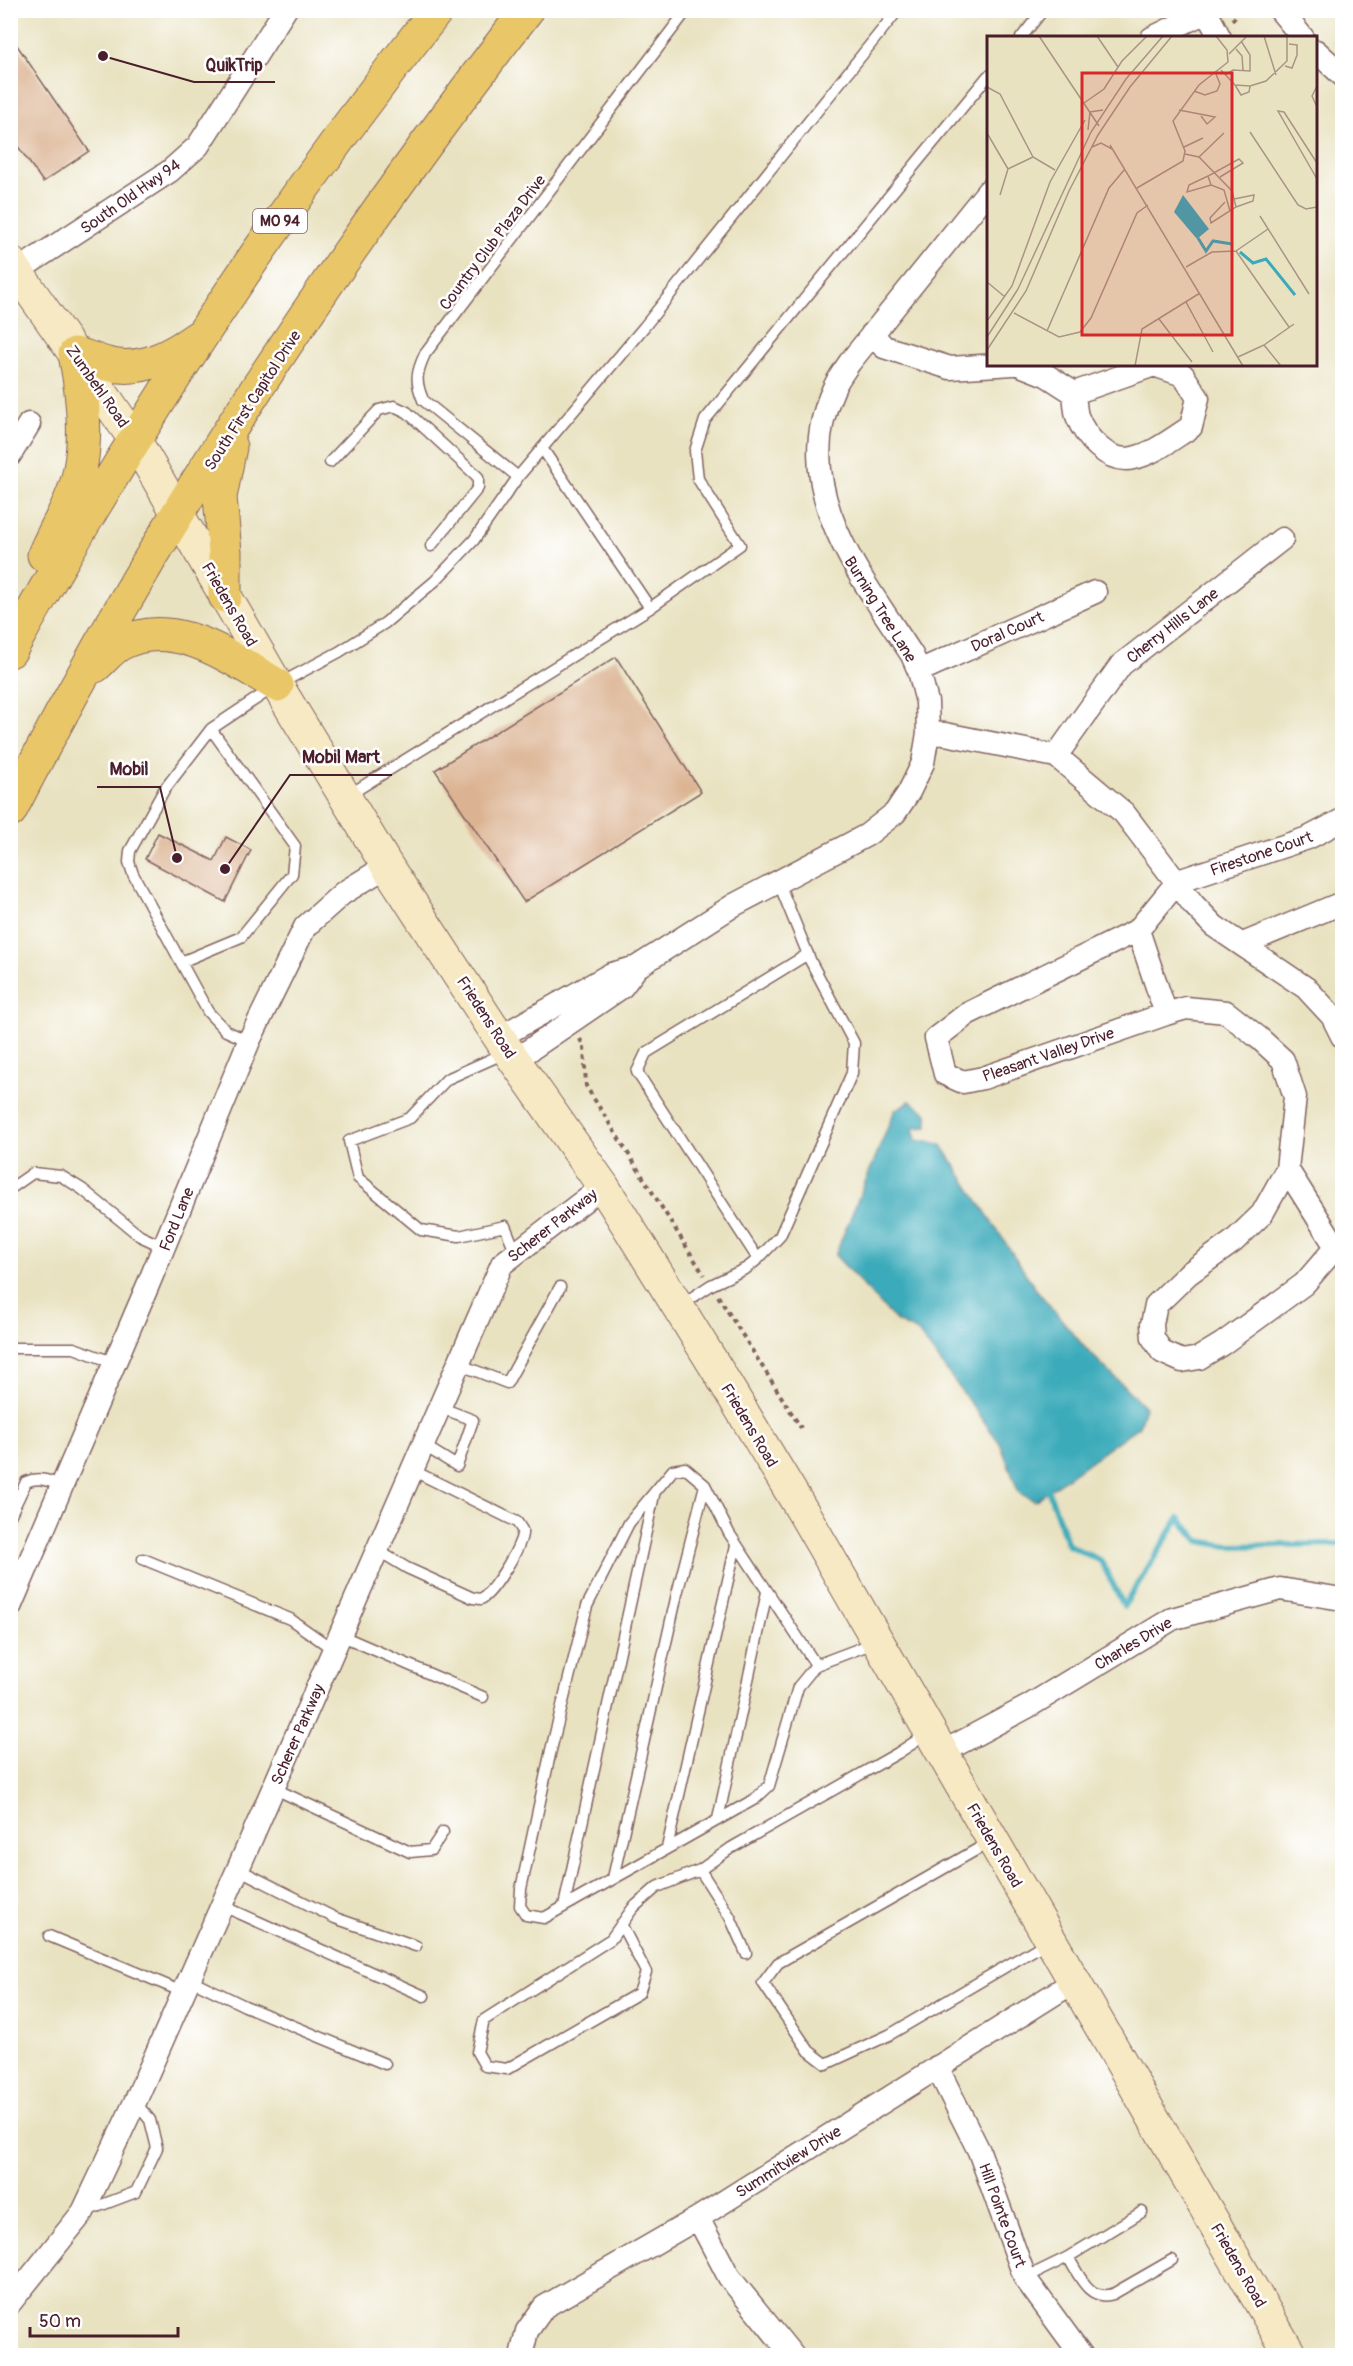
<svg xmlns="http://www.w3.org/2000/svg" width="1353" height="2366" viewBox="0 0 1353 2366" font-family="Pangolin,sans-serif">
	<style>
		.water { fill: #3baaba; stroke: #426472; stroke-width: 1.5 }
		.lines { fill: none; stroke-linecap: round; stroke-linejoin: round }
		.stream { stroke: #3baaba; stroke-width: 6 }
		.building { fill: #dbb392 }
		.service-casing { stroke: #826360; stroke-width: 13 }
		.minor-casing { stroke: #826360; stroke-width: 25 }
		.secondary-casing { stroke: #826360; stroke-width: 34 }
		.trunk-casing { stroke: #826360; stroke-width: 35 }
		.path { stroke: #826360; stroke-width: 4; stroke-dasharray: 4.5 4.5; stroke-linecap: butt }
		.service { stroke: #fff; stroke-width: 10 }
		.minor { stroke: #fff; stroke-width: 22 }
		.secondary { stroke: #f6e9c3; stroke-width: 32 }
		.trunk { stroke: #e9c769; stroke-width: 33 }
		.labels { text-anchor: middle; stroke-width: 5; stroke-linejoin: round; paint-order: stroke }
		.shield { fill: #fff; stroke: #80626b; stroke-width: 1.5 }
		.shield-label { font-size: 15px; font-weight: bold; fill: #4a1f2b }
		.street-label { font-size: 16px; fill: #4a1f2b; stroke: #fff }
		.inset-river { fill: none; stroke: #3baaba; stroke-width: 3 }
		.inset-road { fill: none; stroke: #a99485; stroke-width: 1.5 }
		.view { fill: #d62828; fill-opacity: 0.15; stroke: #d62828; stroke-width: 3 }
		.inset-edge { fill: none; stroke: #4a1f2b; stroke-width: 3 }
		.leader { fill: none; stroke: #4a1f2b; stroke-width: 2 }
		.callout-dot { fill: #4a1f2b; stroke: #fff; stroke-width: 2 }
		.callout-label { font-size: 18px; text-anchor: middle; font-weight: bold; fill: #4a1f2b; stroke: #fff; stroke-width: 5; stroke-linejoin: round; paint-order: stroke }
	</style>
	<rect width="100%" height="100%" fill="#fff"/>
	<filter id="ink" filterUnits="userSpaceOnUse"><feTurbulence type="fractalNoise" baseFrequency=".0167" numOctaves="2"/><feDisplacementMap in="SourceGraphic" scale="12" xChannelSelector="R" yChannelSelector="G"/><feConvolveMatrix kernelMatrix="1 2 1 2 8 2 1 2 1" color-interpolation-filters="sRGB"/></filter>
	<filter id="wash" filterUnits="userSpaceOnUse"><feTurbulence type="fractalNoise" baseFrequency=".008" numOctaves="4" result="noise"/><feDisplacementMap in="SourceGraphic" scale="24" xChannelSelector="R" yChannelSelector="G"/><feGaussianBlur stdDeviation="1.35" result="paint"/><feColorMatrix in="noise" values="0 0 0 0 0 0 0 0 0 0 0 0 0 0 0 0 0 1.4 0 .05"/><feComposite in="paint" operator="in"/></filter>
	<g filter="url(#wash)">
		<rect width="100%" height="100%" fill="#e9e2c1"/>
		<path class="water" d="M910,1101l17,12 1,14 -15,1 3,12 25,4 94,144 52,62 58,57 -6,19 -104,75 -16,-8 -19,-50 -82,-111 -21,-10 -62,-67 60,-145z"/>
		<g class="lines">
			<path class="stream" d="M1049,1492l19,53 33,16 23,45 55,-88 20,23 29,5 114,-2"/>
		</g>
		<g id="blocks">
			<path class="building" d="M10,35l79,116 -46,31 -33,-47z
				M616,657l85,135 -177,110 -89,-132z
				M158,833l56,28 12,-24 25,13 -26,52 -80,-43z"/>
		</g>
	</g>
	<g filter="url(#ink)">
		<use href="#blocks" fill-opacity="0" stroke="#826360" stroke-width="1.5"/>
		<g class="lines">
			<defs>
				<path id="service" d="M1021,38l22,-28
					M542,448l108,160 90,-63 -42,-66 -3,-28 10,-31 283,-344
					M330,462l49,-52 15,-4 13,6 71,65v11l-47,58
					M518,477l-95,-77c-8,-19 -7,-27 2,-46l262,-344
					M347,796l303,-188
					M181,962l60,-25 51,-63 3,-28 -84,-117
					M249,1041l-23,-10 -18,-19 -75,-138 -4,-12 1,-11 34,-61 47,-61 66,-44 62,-33 46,-29 50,-42 39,-41 44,-63 126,-150 254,-317
					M505,1053l-58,26 -37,39 -61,23 9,37 63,52 38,6 46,-10 11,27
					M10,1189l23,-16 28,3 21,13 58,47 24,11
					M758,1259l-121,-187 9,-19 162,-99
					M681,1305l30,-20 36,-17 11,-9 22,-23 72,-163 2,-30 -43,-81 -33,-81
					M10,1348h64l41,15
					M458,1364l49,19 53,-96
					M423,1445l34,21 16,-46 -34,-13
					M10,1516l16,-34c13,-6 24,-1 36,4
					M377,1550l30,18 66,30 8,1c12,-6 44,-57 41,-69 -1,-2 -4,-6 -5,-8l-105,-52
					M143,1559l147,60 44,31
					M10,1563l17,7
					M340,1635l143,62
					M816,1665l-18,22 -29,99 -14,13 -211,119 -18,-3 -6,-9 1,-17 30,-139 36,-144 42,-83 44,-53 12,-2 20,17 24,48 87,132 58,-22
					M273,1788l137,64 21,-2 12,-18
					M718,1819l49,-227
					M990,1842l-212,121 -15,20 46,68 17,13 63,-29 160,-94
					M667,1848l69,-303
					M238,1869l97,49 81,28
					M613,1878l64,-284 28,-109
					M221,1905l203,91
					M564,1906l90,-411
					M621,1924l25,48 -7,21 -132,76 -22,-3 -8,-14 7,-32 127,-81 22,-31 24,-21 43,-17
					M49,1936l134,56
					M746,1953l-16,-36 -30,-47 31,-22 167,-95 29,-19
					M189,1979l56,27 140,58
					M86,2211l50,-19 21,-44 -7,-28 -15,-18
					M1068,2257c11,18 21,45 45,37l59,-34
					M1025,2278l43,-21 74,-45"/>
				<path id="minor" d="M1280,10l23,28
					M1207,13l13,25
					M1152,38l58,-28
					M1316,51l26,24
					M17,271l153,-100 28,-25 87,-136
					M872,334l12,13 66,21 63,-4
					M1018,364l28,11 28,18c1,7 1,16 3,23 8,21 31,48 56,42 21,-4 40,-20 58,-31l7,-29 -15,-23 -29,-10 -80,28
					M10,455l19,-31
					M919,671l176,-79
					M928,733l17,1 111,22 68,57 69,91 21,22 92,62 26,28 10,20
					M1056,756l65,-91 161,-126
					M1138,930l-171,84 -31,24 9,36 18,8 20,-4 183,-64
					M1243,944l99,-41
					M500,1037l111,-63 26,-7 97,-62 133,-70 28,-22 14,-21 14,-29 5,-30 -1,-31 -8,-31 -7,-16c-51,-79 -124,-166 -79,-265 4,-10 11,-19 17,-28l138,-171
					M515,1060l107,-73 15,-20
					M1287,1169l-25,45 -28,27 -46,33 -32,31 -4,19 1,14 9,14 20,9 17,-3 23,-14 82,-60 32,-37 6,-2
					M1336,1247l-49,-78 8,-72 -12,-37 -24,-22 -33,-26 -40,-4 -20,6 -28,-84 40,-49 130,-43 34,-18
					M10,1607l138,-322 101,-244 56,-114 38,-34 44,-27
					M941,1753l88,-47 143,-87 108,-30 62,10
					M937,2067l42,84 46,127 57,78
					M698,2218l31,59 64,79
					M10,2303l73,-91 52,-110 103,-233 264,-605 101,-78
					M521,2356l6,-25 17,-24 154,-89 377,-237"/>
				<path id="secondary" d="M10,262l125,178 142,245 110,181 121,185 95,135 115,185 85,141 488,844"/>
				<path id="trunk" d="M44,555c8,-20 20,-39 28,-59 18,-43 12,-97 3,-142 11,2 21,7 32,10 34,9 64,-8 91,-27
					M225,596v-44l-5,-55 10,-50
					M10,651c125,-224 268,-440 427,-641
					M95,666c8,-7 16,-17 25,-22 54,-29 110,14 157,41
					M10,811c145,-283 323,-550 517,-801"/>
			</defs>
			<use href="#service" class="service-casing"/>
			<use href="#minor" class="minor-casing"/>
			<use href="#secondary" class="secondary-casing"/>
			<use href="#trunk" class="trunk-casing"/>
			<path class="path" d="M1232,20l12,-10
				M580,1039l4,8 2,39 118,189
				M718,1296l83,132"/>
			<use href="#service" class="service"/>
			<use href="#minor" class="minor"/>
			<use href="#secondary" class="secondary"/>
			<use href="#trunk" class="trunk"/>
		</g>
	</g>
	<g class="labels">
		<rect class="shield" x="253" y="209" width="54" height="24" rx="4.5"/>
		<g class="shield-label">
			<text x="280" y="226">MO 94</text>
		</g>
		<g class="street-label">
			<text transform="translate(130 196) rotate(-35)" y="6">South Old Hwy 94</text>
			<text transform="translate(492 242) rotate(-53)" y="6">Country Club Plaza Drive</text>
			<text transform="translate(98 386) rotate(55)" y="6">Zumbehl Road</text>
			<text transform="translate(252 400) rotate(-57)" y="6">South First Capitol Drive</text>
			<text transform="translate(230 604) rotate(60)" y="6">Friedens Road</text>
			<text transform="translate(881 609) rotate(58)" y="6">Burning Tree Lane</text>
			<text transform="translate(1172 625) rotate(-38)" y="6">Cherry Hills Lane</text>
			<text transform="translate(1007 631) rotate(-24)" y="6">Doral Court</text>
			<text transform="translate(1261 853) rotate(-19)" y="6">Firestone Court</text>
			<text transform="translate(487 1017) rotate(57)" y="6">Friedens Road</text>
			<text transform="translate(1048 1054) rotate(-19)" y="6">Pleasant Valley Drive</text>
			<text transform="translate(176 1219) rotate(-68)" y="6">Ford Lane</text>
			<text transform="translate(552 1225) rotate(-38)" y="6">Scherer Parkway</text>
			<text transform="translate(750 1425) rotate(59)" y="6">Friedens Road</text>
			<text transform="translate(1133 1643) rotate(-31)" y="6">Charles Drive</text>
			<text transform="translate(297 1734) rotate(-66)" y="6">Scherer Parkway</text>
			<text transform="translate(995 1845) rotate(60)" y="6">Friedens Road</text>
			<text transform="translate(788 2161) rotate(-32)" y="6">Summitview Drive</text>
			<text transform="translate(1003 2215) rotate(70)" y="6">Hill Pointe Court</text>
			<text transform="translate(1239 2265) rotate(60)" y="6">Friedens Road</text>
		</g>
	</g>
	<g transform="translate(987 36)">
		<rect width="330" height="330" fill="#e9e2c1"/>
		<path d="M196,159l26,34 -12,10 -23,-27z" fill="#3baaba"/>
		<path class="inset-river" d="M211,202l8,13 7,-10 19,3M253,216l13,11 13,-4 29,36"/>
		<path class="inset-road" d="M52,0l60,90M110,0l21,31M277,0l12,39M249,13l6,7 1,14M242,18l18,-18M298,30l7,2 5,-13v-10l-8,-1M234,34l14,15 15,1 16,-5 21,-20v-25M238,39l8,-5 17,1v-16l-9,-14M248,49l6,10 8,-3 1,-6M330,50l-5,10 5,11M0,51l13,7 33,63 22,13M207,55l11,4 12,-4 3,-7 -4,-10M97,67l20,-14 18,-28 25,-25M192,74l36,7 -8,7 -6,-8M101,94l2,-18 13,-2M263,96l48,73 8,4 11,-2M0,97l21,36 25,-12M123,109l133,221M105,111l9,-4 11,6M197,111l19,-9M198,118l14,3 33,34 4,16 -25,16 -1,-5 15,-16M212,121l25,-24M330,127l-33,-51 -6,-1 39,68M221,140l-19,9 -2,7 24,-7M233,141l23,-14 -4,-4 -31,17 3,9 13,5 6,21M150,152l46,-27 2,-10 -12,-30 26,-36 29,-23 -1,-12 -11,-14M13,159l8,-26M247,163l20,-4 -1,6 -17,6M273,180l49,78M249,215l32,-22M199,231l26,-15 24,-1 53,76M0,246l18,15M199,266l27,50M27,277l45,24 21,-5 11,-14 46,-105 11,-8M172,283l33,43M0,285l25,-35 38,-104 35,-62M60,295l62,-143 16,-19M0,301l31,-48 73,-157 35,-53 37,-43M277,309l30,-21M0,314l39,-59 43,-100 29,-56 32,-48 42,-51M251,321l26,-12 17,21M148,330l7,-37 58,-36"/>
		<path class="view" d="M95,37h150v262h-150z"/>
		<rect width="330" height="330" class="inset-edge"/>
	</g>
	<path class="leader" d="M103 56L194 82H275M225 869L290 775H392M177 858L160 787H97"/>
	<g class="callout-dot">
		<circle cx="103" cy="56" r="6"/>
		<circle cx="225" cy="869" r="6"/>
		<circle cx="177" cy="858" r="6"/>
	</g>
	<g class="callout-label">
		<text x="234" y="71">QuikTrip</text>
		<text x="341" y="763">Mobil Mart</text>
		<text x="129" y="775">Mobil</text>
	</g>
	<rect width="1353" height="2366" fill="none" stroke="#fff" stroke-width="36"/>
	<path d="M30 2327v9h148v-9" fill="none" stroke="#4a1f2b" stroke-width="3"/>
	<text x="39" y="2327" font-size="18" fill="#4a1f2b" stroke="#ffffff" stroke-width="4.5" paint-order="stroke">50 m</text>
</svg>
